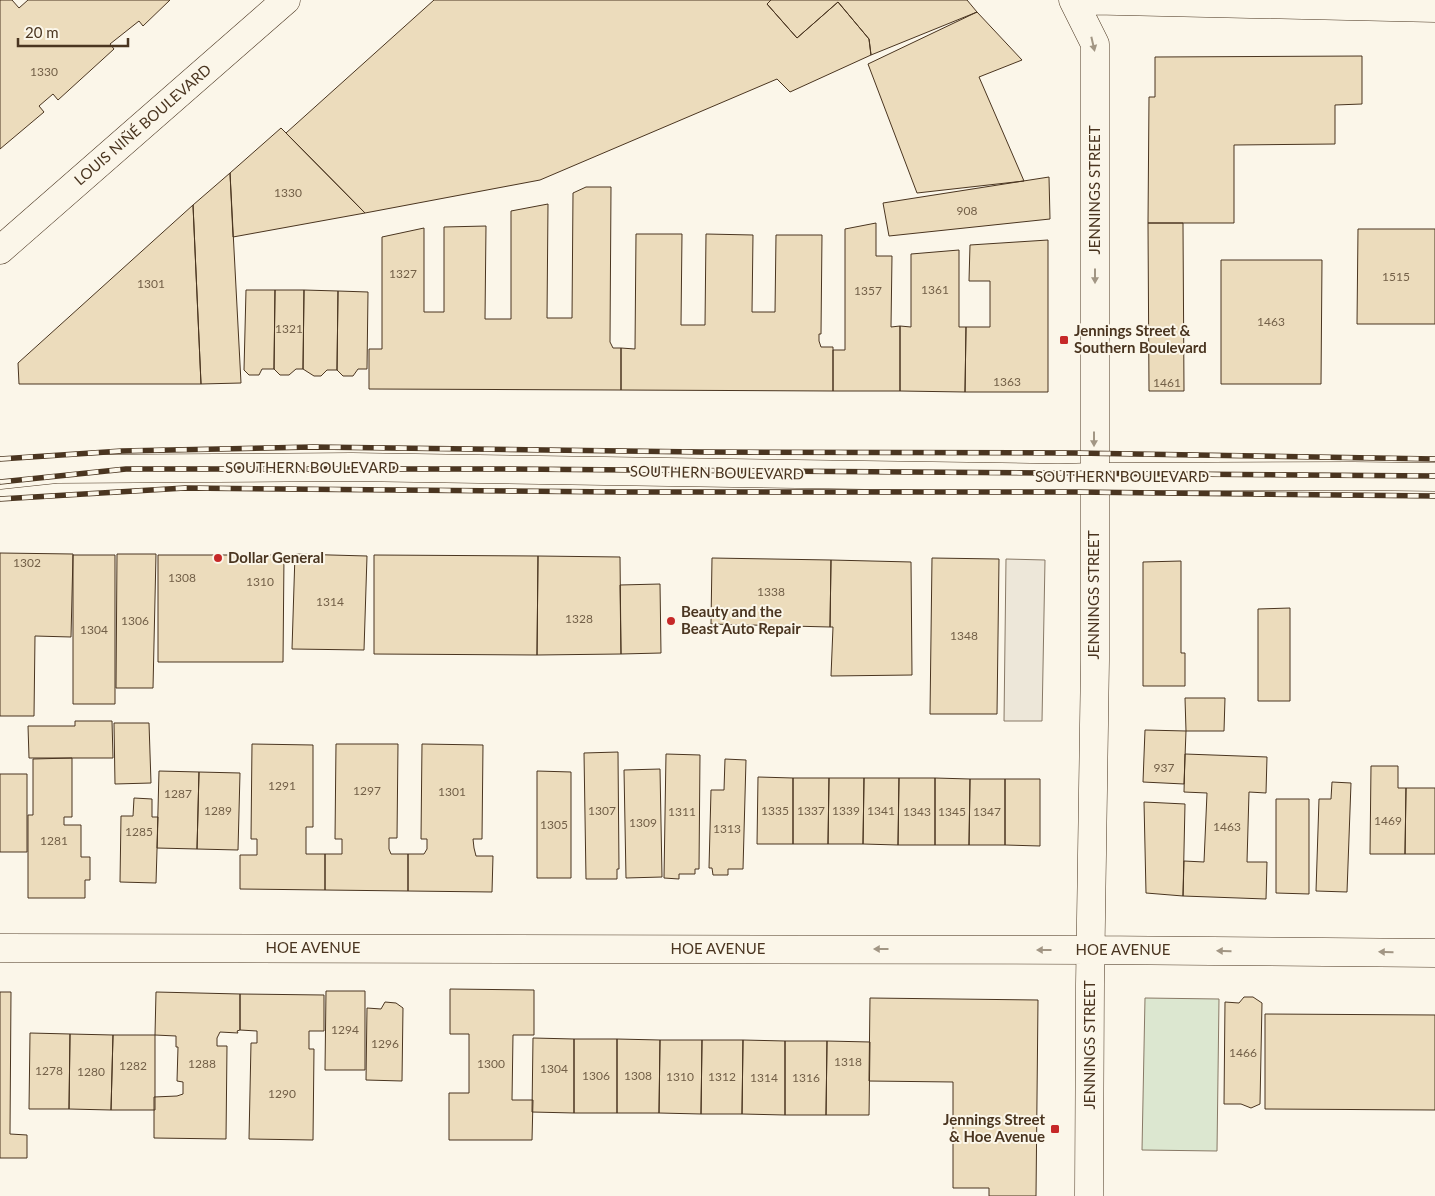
<svg xmlns="http://www.w3.org/2000/svg" width="1435" height="1196" viewBox="0 0 1435 1196" font-family="Lato,sans-serif">
	<style>
		.green { fill: #dce7d0; stroke: #887966 }
		.parking { fill: #ede7d9; stroke: #887966 }
		.building { fill: #ecdcbc; stroke: #4a3520 }
		.lines { fill: none; stroke-linecap: round; stroke-linejoin: round }
		.minor-casing { stroke: #4a3520; stroke-width: 29 }
		.tertiary-casing { stroke: #4a3520; stroke-width: 29 }
		.secondary-casing { stroke: #4a3520; stroke-width: 29 }
		.minor { stroke: #fbf6e9; stroke-width: 28 }
		.tertiary { stroke: #fbf6e9; stroke-width: 28 }
		.secondary { stroke: #fbf6e9; stroke-width: 28 }
		.rail-casing { stroke: #4a3520; stroke-width: 5.5 }
		.rail { stroke: #fbf6e9; stroke-width: 4; stroke-dasharray: 11; stroke-linecap: butt }
		.oneway { fill: #a29684 }
		.poi-dot { fill: #c62828; stroke: #fbf6e9; stroke-width: 2 }
		.labels { text-anchor: middle; stroke-width: 4; stroke-linejoin: round; paint-order: stroke }
		.number-label { font-size: 12px; fill: #725f47 }
		.street-label { font-size: 15px; fill: #4a3520; stroke: #fbf6e9 }
		.poi-label { font-size: 15px; font-weight: bold; fill: #4a3520; stroke: #fbf6e9; text-anchor: start }
	</style>
	<rect width="100%" height="100%" fill="#fbf6e9"/>
	<path class="green" d="M1145,998l74,1 -2,152 -75,-1z"/>
	<path class="parking" d="M1006,559l39,1 -3,161h-38z"/>
	<path class="building" d="M0,0h12l7,8 9,-8h142l-27,26 -4,-5 -29,23 4,5 -56,51 -5,-6 -14,12 5,6 -44,37z
		M434,0h337l-4,4 30,34 41,-36 31,37 2,16 -81,37 -13,-13 -237,101 -175,33 -79,-80z
		M771,0h196l10,12 -106,43 -2,-16 -31,-37 -41,36 -30,-34z
		M977,12l45,48 -43,17 45,104 -107,12 -49,-129z
		M1362,56v48l-27,1v39l-101,1v78h-86l1,-126h6v-40z
		M281,128l5,5 79,80 -132,24 -3,-64z
		M230,173l11,210 -40,1 -8,-179z
		M1049,177l1,42 -161,17 -6,-33z
		M586,187h25l-1,155 3,6h8v42l-252,-1v-40h13v-112l42,-9v84h20v-85l42,-1 -1,93h26v-108l37,-7 -1,114h25l1,-125z
		M193,205l8,179h-182l-1,-21z
		M876,223v33h16l-1,71 9,-1v65h-67v-41h12v-121z
		M1148,223h35l1,168h-35z
		M1358,229h77v95h-78z
		M636,234h46l-1,91h24l1,-91 47,1 -1,77h23l1,-77h46l-1,99h-2v7l2,6h12v44l-212,-1v-42l14,1z
		M1048,240v152h-83l1,-65h24v-46h-21l1,-36z
		M959,250v77h7l-1,65 -65,-1v-65l11,1v-73z
		M1221,260h101l-1,124h-100z
		M246,290h29l-1,79h-12l-3,6h-10l-5,-5z
		M275,290h29l-1,79h-7l-7,6h-9l-6,-6z
		M304,290l34,1 -1,79h-10l-6,6h-7l-11,-7z
		M338,291l30,1 -1,77h-9l-5,7h-10l-6,-6z
		M0,553l73,1 -2,83 -36,-1 -1,80h-34z
		M117,554h39l-3,134h-37z
		M295,554l72,2 -3,94 -72,-1z
		M73,555h42v149h-42z
		M158,555h126l-1,107h-125z
		M374,555l164,1 -1,99 -163,-1z
		M538,556l82,1 1,97 -84,1z
		M712,558l119,2 -1,67 -119,-3z
		M932,558l67,1 -2,155h-67z
		M831,560l80,2 1,113 -81,1 2,-49h-3z
		M1181,561v92h4v33h-42v-124z
		M660,584l1,69 -40,1 -1,-69z
		M1290,608v93h-32v-92z
		M1185,698h40l-1,33h-38z
		M75,721h37l1,37h-84l-1,-32h47z
		M114,723h35l2,60 -36,1z
		M1145,730l41,1 -2,53 -41,-2z
		M252,744l61,1v82h-7v27h19v36l-85,-1v-34h17v-16h-6z
		M336,744h62l-1,94h-8v11l2,5h17v37l-83,-1v-36h17v-15h-7z
		M422,744l61,1 -1,94h-9l1,9 2,8h17l-1,36 -84,-1v-37h16l3,-5v-10h-6z
		M618,752l1,117h-2v10h-31l-2,-126z
		M666,754l34,1 -1,114h-4v5h-16v5l-15,-1z
		M1185,754l82,3 -1,36 -17,-1 -2,70h20l-1,37 -83,-3 1,-35 20,1 3,-69 -23,-1z
		M72,758v59h-8v8h17v32h9v23h-5v18h-57v-83h5v-56z
		M725,759l21,1 -3,109h-15v6h-15l-1,-7h-3l2,-78h13z
		M1371,766h27v22h8l-1,66h-35z
		M660,769l2,108 -36,1 -2,-108z
		M159,771l40,1 -2,77 -40,-1z
		M537,771l34,1v106h-34z
		M199,772l41,1 -2,77 -41,-1z
		M0,774h27v78h-27z
		M758,777l35,1v66h-36z
		M793,778h36l-1,66h-35z
		M829,778h35l-1,66h-35z
		M864,778h35l-1,67 -35,-1z
		M899,778h36v67h-37z
		M935,778l35,1 -1,66h-34z
		M970,779h35v66h-36z
		M1005,779h35v67l-35,-1z
		M1332,782l19,1 -4,109 -31,-1 3,-92h12z
		M1406,788h29v66h-30z
		M134,798l18,1v18h6l-2,66 -36,-1 1,-66h12z
		M1276,799h33v95l-33,-1z
		M1144,802l41,2 -2,92 -37,-3z
		M450,989l84,1v45h-21l-1,65h21l-1,40h-83v-47h20v-59h-19z
		M326,991h39v79h-40z
		M0,992h11l-1,142 17,1v23h-27z
		M156,992l84,2v36l-3,1 1,2 -18,-1 -3,6v8h10l-1,93 -72,-1v-41l23,-1 6,-2v-12l-6,-1 1,-34h-2v-11l-21,-1z
		M240,994l84,1v36h-15v18h5l-1,91 -64,-1 2,-96h6v-12l-17,-1z
		M1244,997h9l9,6 -2,101 -9,4 -10,-4h-17l1,-102 14,1z
		M870,998l168,2 -2,196h-47v-8h-36v-106l-84,-1z
		M385,1002l11,1 7,5 -1,73 -36,-1 1,-72 14,1z
		M1265,1014l170,1v95l-170,-1z
		M30,1033l40,1 -1,75h-40z
		M70,1034l43,1 -2,75 -42,-1z
		M113,1035h42v75h-44z
		M533,1038l41,1v74l-42,-1z
		M574,1039h43v74h-43z
		M617,1039l43,1 -1,73h-42z
		M660,1040h42l-1,74 -42,-1z
		M702,1040h41l-1,74h-41z
		M743,1040l42,1v74l-43,-1z
		M785,1041h42l-1,74h-41z
		M827,1041l43,1 -1,73h-43z"/>
	<g class="lines">
		<defs>
			<path id="minor" d="M1073,0l22,44v616l-5,324 -1,212
				M1074,0l361,8
				M0,948l1090,2 345,3"/>
			<path id="tertiary" d="M0,250l286,-250"/>
			<path id="secondary" d="M0,475l56,-6 296,-2 707,11 35,-1 259,-1 82,1"/>
		</defs>
		<use href="#minor" class="minor-casing"/>
		<use href="#tertiary" class="tertiary-casing"/>
		<use href="#secondary" class="secondary-casing"/>
		<use href="#minor" class="minor"/>
		<use href="#tertiary" class="tertiary"/>
		<use href="#secondary" class="secondary"/>
		<defs>
			<path id="rail" d="M0,459l122,-8 191,-4 388,5 374,1 360,6
				M0,482l126,-13h376l933,7
				M0,499l185,-11 435,4h456l359,4"/>
		</defs>
		<use href="#rail" class="rail-casing"/>
		<use href="#rail" class="rail"/>
	</g>
	<defs><path id="oneway-solid" d="M-6-.8H1V-3.2L6.5 0L1 3.2V.8H-6Z" transform="scale(1.25)"/></defs>
	<g class="oneway">
		<use href="#oneway-solid" transform="translate(1093 44) rotate(77)"/>
		<use href="#oneway-solid" transform="translate(1095 276) rotate(90)"/>
		<use href="#oneway-solid" transform="translate(1094 439) rotate(90)"/>
		<use href="#oneway-solid" transform="translate(881 949) rotate(-180)"/>
		<use href="#oneway-solid" transform="translate(1044 950) rotate(-180)"/>
		<use href="#oneway-solid" transform="translate(1224 951) rotate(-179)"/>
		<use href="#oneway-solid" transform="translate(1386 952) rotate(-179)"/>
	</g>
	<g class="poi-dot">
		<rect x="1059" y="335" width="10" height="10" rx="2.5"/>
		<circle cx="218" cy="558" r="5"/>
		<circle cx="671" cy="621" r="5"/>
		<rect x="1050" y="1124" width="10" height="10" rx="2.5"/>
	</g>
	<g class="labels">
		<g class="number-label">
			<text x="44" y="76">1330</text>
			<text x="288" y="197">1330</text>
			<text x="967" y="215">908</text>
			<text x="403" y="278">1327</text>
			<text x="1396" y="281">1515</text>
			<text x="151" y="288">1301</text>
			<text x="935" y="294">1361</text>
			<text x="868" y="295">1357</text>
			<text x="1271" y="326">1463</text>
			<text x="289" y="333">1321</text>
			<text x="1007" y="386">1363</text>
			<text x="1167" y="387">1461</text>
			<text x="27" y="567">1302</text>
			<text x="182" y="582">1308</text>
			<text x="260" y="586">1310</text>
			<text x="771" y="596">1338</text>
			<text x="330" y="606">1314</text>
			<text x="579" y="623">1328</text>
			<text x="135" y="625">1306</text>
			<text x="94" y="634">1304</text>
			<text x="964" y="640">1348</text>
			<text x="1164" y="772">937</text>
			<text x="282" y="790">1291</text>
			<text x="367" y="795">1297</text>
			<text x="452" y="796">1301</text>
			<text x="178" y="798">1287</text>
			<text x="218" y="815">1289</text>
			<text x="602" y="815">1307</text>
			<text x="775" y="815">1335</text>
			<text x="811" y="815">1337</text>
			<text x="846" y="815">1339</text>
			<text x="881" y="815">1341</text>
			<text x="682" y="816">1311</text>
			<text x="917" y="816">1343</text>
			<text x="952" y="816">1345</text>
			<text x="987" y="816">1347</text>
			<text x="1388" y="825">1469</text>
			<text x="643" y="827">1309</text>
			<text x="554" y="829">1305</text>
			<text x="1227" y="831">1463</text>
			<text x="727" y="833">1313</text>
			<text x="139" y="836">1285</text>
			<text x="54" y="845">1281</text>
			<text x="345" y="1034">1294</text>
			<text x="385" y="1048">1296</text>
			<text x="1243" y="1057">1466</text>
			<text x="848" y="1066">1318</text>
			<text x="202" y="1068">1288</text>
			<text x="491" y="1068">1300</text>
			<text x="133" y="1070">1282</text>
			<text x="554" y="1073">1304</text>
			<text x="49" y="1075">1278</text>
			<text x="91" y="1076">1280</text>
			<text x="596" y="1080">1306</text>
			<text x="638" y="1080">1308</text>
			<text x="680" y="1081">1310</text>
			<text x="722" y="1081">1312</text>
			<text x="764" y="1082">1314</text>
			<text x="806" y="1082">1316</text>
			<text x="282" y="1098">1290</text>
		</g>
		<g class="street-label">
			<text transform="translate(143 125) rotate(-41)" y="5">LOUIS NIÑÉ BOULEVARD</text>
			<text transform="translate(1095 190) rotate(-90)" y="5">JENNINGS STREET</text>
			<text x="312" y="473">SOUTHERN BOULEVARD</text>
			<text transform="translate(717 473) rotate(1)" y="5">SOUTHERN BOULEVARD</text>
			<text x="1122" y="482">SOUTHERN BOULEVARD</text>
			<text transform="translate(1094 595) rotate(-90)" y="5">JENNINGS STREET</text>
			<text x="313" y="953">HOE AVENUE</text>
			<text x="718" y="954">HOE AVENUE</text>
			<text x="1123" y="955">HOE AVENUE</text>
			<text transform="translate(1090 1045) rotate(-90)" y="5">JENNINGS STREET</text>
		</g>
		<g class="poi-label">
			<text x="1074" y="336">Jennings Street &amp;<tspan x="1074" dy="17">Southern Boulevard</tspan></text>
			<text x="228" y="563">Dollar General</text>
			<text x="681" y="617">Beauty and the<tspan x="681" dy="17">Beast Auto Repair</tspan></text>
			<text x="1045" y="1125" text-anchor="end">Jennings Street<tspan x="1045" dy="17">&amp; Hoe Avenue</tspan></text>
		</g>
	</g>
	<path d="M18 38v8h110v-8" fill="none" stroke="#4a3520" stroke-width="2.5"/>
	<text x="25" y="38" font-size="15" fill="#4a3520" stroke="#fbf6e9" stroke-width="4" paint-order="stroke">20 m</text>
</svg>
